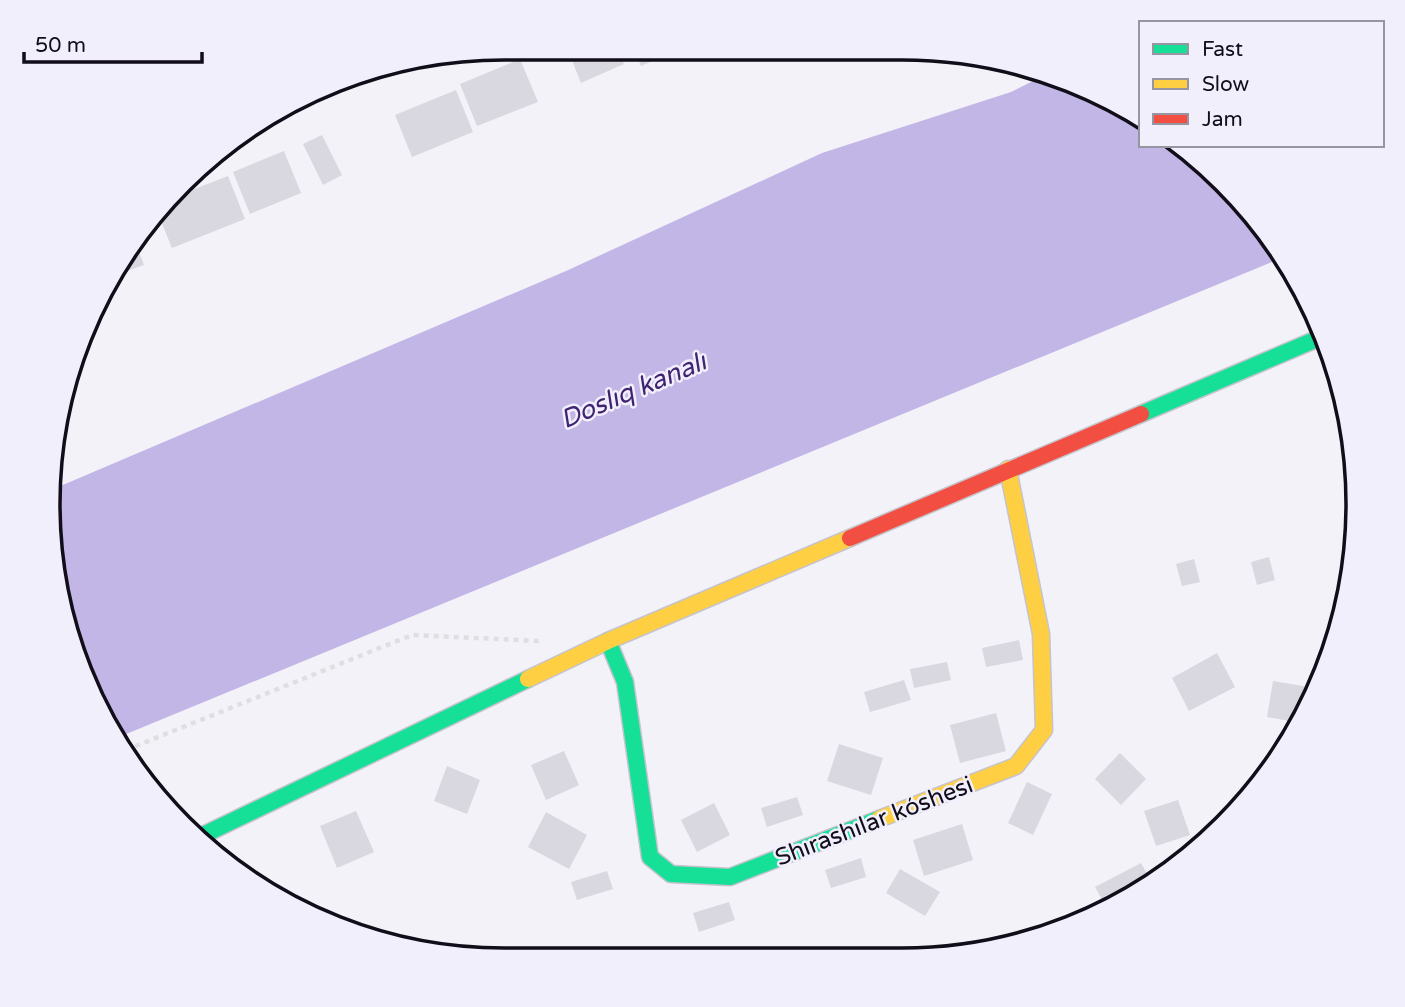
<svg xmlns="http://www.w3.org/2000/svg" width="1405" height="1007" viewBox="0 0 1405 1007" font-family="'Varela Round',sans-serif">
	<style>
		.water { fill: #c2b6e7 }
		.building { fill: #d9d7e0 }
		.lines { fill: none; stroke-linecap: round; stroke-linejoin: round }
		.fast-casing { stroke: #c5c3cc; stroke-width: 19 }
		.slow-casing { stroke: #c5c3cc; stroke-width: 19 }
		.jam-casing { stroke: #c5c3cc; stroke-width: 19 }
		.path { stroke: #dfdfe2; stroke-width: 4.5; stroke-dasharray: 5 5; stroke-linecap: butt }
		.fast { stroke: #16e098; stroke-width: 16 }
		.slow { stroke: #ffcf43; stroke-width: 16 }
		.jam { stroke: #f24e42; stroke-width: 16 }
		.labels { text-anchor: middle; stroke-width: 5; stroke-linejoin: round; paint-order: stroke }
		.street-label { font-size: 24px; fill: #110e19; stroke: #f1effc }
		.water-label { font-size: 26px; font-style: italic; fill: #402371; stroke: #f1effc }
		.rim { fill: none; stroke: #110e19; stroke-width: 3.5 }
	</style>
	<rect width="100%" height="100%" fill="#f3f2f9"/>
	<path class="water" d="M1043,76l87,33 11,8v28h34l70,58 39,54 -1165,480 -37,-59 -31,-115v-73l515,-219 256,-118 189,-61z"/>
	<path class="building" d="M567,48l50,1 7,15 -43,19z
		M634,50h44l-37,16z
		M520,59l18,43 -61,24 -17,-42z
		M456,90l17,42 -61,25 -17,-42z
		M322,135l20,40 -19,10 -20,-41z
		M284,151l17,42 -51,21 -17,-42z
		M228,176l17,43 -73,29 -16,-39 5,-7z
		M135,241l9,24 -33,12z
		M1269,557l6,23 -18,5 -6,-23z
		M1194,559l6,23 -18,4 -6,-22z
		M1019,640l4,20 -37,7 -4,-19z
		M1217,653l18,34 -46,24 -17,-33z
		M947,662l4,18 -37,8 -4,-19z
		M904,680l7,20 -41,12 -6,-20z
		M1273,681l36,6 -6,30 -3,6 -33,-6z
		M996,713l10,38 -46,12 -10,-38z
		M839,744l44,14 -12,37 -44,-14z
		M564,751l15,34 -33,15 -15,-35z
		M1120,753l26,26 -25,26 -26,-26z
		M447,766l33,14 -13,34 -33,-13z
		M1027,782l25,12 -19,41 -25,-12z
		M797,797l6,18 -36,12 -6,-19z
		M1178,800l12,35 -34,11 -12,-35z
		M714,803l16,32 -33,17 -16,-32z
		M356,811l18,41 -37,16 -17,-42z
		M546,812l41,23 -18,34 -41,-22z
		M962,824l11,36 -49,16 -11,-36z
		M861,858l5,19 -35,11 -6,-18z
		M1141,863l9,16 -44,28 -11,-20z
		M900,869l40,23 -15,24 -39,-23z
		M607,871l6,18 -36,11 -6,-18z
		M729,902l6,18 -36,12 -6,-19z"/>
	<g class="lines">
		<defs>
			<path id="fast" d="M1141,414l183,-78
				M608,641l17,41 25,175 21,17 59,3 149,-58
				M197,838l331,-159"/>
			<path id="slow" d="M528,679l80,-38 242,-103
				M879,819l137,-53 28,-36 -3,-96 -33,-165"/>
			<path id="jam" d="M850,538l291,-124"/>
		</defs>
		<use href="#fast" class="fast-casing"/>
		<use href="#slow" class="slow-casing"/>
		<use href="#jam" class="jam-casing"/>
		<path class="path" d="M126,750l286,-115 128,6"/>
		<use href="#fast" class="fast"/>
		<use href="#slow" class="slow"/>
		<use href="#jam" class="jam"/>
	</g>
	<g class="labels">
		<g class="street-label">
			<text transform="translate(874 821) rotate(-21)" y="8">Shırashılar kóshesi</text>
		</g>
		<g class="water-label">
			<text transform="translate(633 390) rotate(-23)" y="9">Doslıq kanalı</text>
		</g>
	</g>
	<path d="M0 0H1405V1007H0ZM504 60H902A444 444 0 0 1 1346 504V504A444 444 0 0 1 902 948H504A444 444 0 0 1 60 504V504A444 444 0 0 1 504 60Z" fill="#f1effc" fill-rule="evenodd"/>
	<path class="rim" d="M504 60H902A444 444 0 0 1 1346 504V504A444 444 0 0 1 902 948H504A444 444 0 0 1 60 504V504A444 444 0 0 1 504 60Z"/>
	<rect x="1139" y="21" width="245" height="126" fill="#f1effc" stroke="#9795a1" stroke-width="2"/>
	<rect x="1153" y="44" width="35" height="10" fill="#16e098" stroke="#9795a1" stroke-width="2"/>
	<text x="1202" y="56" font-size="21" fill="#110e19">Fast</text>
	<rect x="1153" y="79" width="35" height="10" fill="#ffcf43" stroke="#9795a1" stroke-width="2"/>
	<text x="1202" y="91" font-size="21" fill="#110e19">Slow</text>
	<rect x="1153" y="114" width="35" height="10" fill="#f24e42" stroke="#9795a1" stroke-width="2"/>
	<text x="1202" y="126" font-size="21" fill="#110e19">Jam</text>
	<path d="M24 52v10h178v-10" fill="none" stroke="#110e19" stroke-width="3.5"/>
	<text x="35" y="52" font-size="21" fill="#110e19" stroke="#f1effc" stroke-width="5" paint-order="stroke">50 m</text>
</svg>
